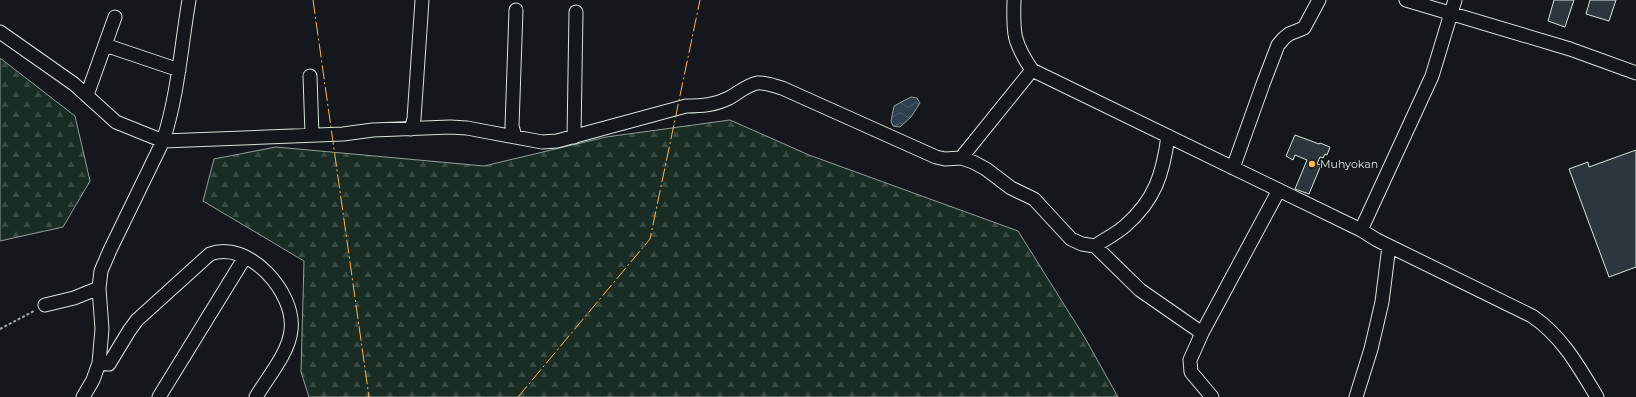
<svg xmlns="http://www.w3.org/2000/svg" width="1636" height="397" viewBox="0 0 1636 397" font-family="Montserrat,sans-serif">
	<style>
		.forest { fill: url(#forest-firs); stroke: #939e99 }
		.water { fill: url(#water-waves); stroke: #939e99 }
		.building { fill: #2c363c; stroke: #d8e6dc }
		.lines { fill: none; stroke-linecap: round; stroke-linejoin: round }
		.minor-casing { stroke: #d8e6dc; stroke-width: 15 }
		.path { stroke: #9da8a2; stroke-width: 2; stroke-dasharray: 3 2; stroke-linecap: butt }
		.minor { stroke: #14181c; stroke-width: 13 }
		.power { stroke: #ffb74d; stroke-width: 1; stroke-dasharray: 14 3 2 3; stroke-linecap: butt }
		.poi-dot { fill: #ffb74d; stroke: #14181c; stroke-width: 1.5 }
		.labels { text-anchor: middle; stroke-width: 3; stroke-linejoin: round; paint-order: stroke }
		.poi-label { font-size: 11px; fill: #d8e6dc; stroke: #14181c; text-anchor: start }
	</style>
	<defs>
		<pattern id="forest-firs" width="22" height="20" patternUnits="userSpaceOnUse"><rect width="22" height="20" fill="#1a2d24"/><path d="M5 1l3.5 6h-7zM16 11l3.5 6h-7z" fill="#3b4b43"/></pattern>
		<pattern id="water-waves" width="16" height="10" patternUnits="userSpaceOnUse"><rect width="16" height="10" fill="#2f3f4d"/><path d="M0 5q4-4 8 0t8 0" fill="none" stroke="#4c5b66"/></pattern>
	</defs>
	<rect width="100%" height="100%" fill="#14181c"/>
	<path class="forest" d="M0,58l75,58 15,65 -27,46 -63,14z
		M730,120l79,35 209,76 67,107 33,59h-809l-8,-25 3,-111 -101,-60 11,-42 62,-12 208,19 122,-29z"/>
	<path class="water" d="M911,97l6,1 3,5 -9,14 -11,10 -7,-1 -2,-5 3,-15z"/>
	<path class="building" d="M1554,0h20l-9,27 -17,-6z
		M1590,0h26l-7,21 -23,-7z
		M1295,135l24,9 1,-1 10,4 -3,8 -2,-1 -2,4 -3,-1 -3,7 4,1 -12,29 -14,-5 12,-29 -12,-5 -2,5 -7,-4z
		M1636,150v117l-27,10 -40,-108 19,-7 1,5z"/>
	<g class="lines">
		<defs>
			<path id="minor" d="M1014,0c-1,33 -1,42 18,70l329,160 16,10 155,76c30,20 47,51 65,81
				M1406,0l164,49 66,24
				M0,32l74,52 42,38 47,19 180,-7 30,-4 77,-3 17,1 75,14 15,-1 129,-35c16,0 29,-1 43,-8 9,-5 18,-13 28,-15 8,-1 17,3 25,5l154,69 9,2 16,-1 12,4 13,7 25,19 23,11 37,40 11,5 13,2 45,44 62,43
				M105,45l74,25
				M310,76l2,59
				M87,95l28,-78
				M411,129l3,-10 8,-119
				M515,137l-3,-11 4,-116
				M574,137l2,-125
				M961,158l71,-88
				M1233,168l30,-84 15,-39 6,-7 5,-4 15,-6 15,-28
				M1361,230l71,-154 23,-76
				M1095,246c10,-7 21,-12 30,-20 30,-26 38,-52 43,-90
				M45,305l29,-7 25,-10
				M99,363l10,1 20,-33 8,-11 73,-66c38,-15 86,39 81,76 -2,23 -24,48 -35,67
				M83,397l10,-17 6,-17 3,-34 -3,-41 2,-17 9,-21 53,-109c15,-46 18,-94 26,-141
				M159,397l86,-140
				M1212,397l-21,-25 -1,-12 12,-27 77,-143
				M1356,397l15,-48 11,-47 7,-56"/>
		</defs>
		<use href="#minor" class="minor-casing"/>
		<path class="path" d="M0,329l34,-18"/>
		<use href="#minor" class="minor"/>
		<path class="power" d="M313,0l56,397
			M518,397l132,-158 50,-239"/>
	</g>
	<circle class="poi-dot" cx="1312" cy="164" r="4"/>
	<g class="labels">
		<g class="poi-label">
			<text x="1320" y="168">Muhyokan</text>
		</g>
	</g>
</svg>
